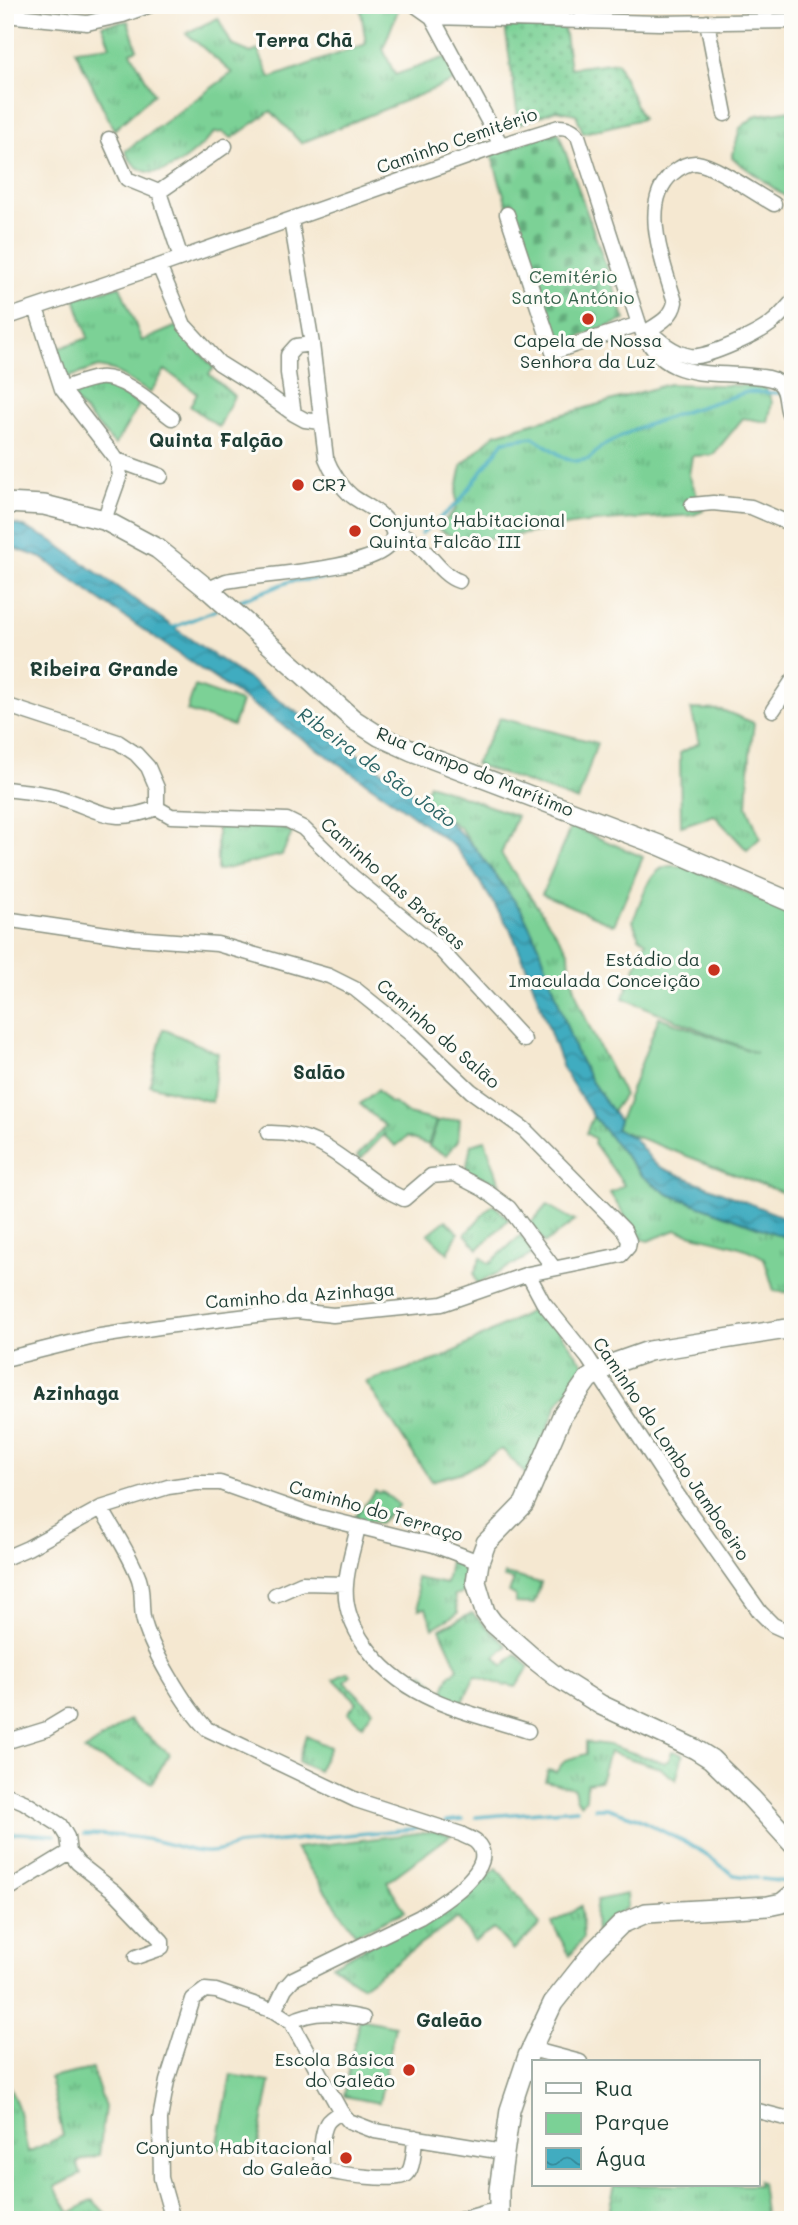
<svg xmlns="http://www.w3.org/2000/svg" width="798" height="2225" viewBox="0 0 798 2225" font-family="Mali,sans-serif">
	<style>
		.grass { fill: url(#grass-tufts); stroke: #4d8765; stroke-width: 2 }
		.cemetery { fill: url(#cemetery-stones); stroke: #4d8765; stroke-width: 2 }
		.park { fill: #7bd196; stroke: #4d8765; stroke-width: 2 }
		.garden { fill: url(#garden-dots); stroke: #4d8765; stroke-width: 2 }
		.water { fill: url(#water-waves); stroke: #30747a; stroke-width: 2 }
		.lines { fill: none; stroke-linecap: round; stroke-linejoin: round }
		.stream { stroke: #41acc0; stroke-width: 3.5 }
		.street-casing { stroke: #8a9282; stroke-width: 17 }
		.secondary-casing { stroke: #8a9282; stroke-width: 22 }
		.street { stroke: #fff; stroke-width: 14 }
		.secondary { stroke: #fff; stroke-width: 19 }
		.poi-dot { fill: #c8321e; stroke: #fdfcf7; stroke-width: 2.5 }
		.labels { text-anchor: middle; stroke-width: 6; stroke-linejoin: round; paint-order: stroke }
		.street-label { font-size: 18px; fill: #1f3d34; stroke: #fdfcf7 }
		.park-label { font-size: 18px; fill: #36624c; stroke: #fdfcf7 }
		.poi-label { font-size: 18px; fill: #1f3d34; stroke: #fdfcf7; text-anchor: end }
		.neighbourhood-label { font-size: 19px; font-weight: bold; fill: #1f3d34; stroke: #fdfcf7 }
		.water-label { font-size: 19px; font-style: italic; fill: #2b6465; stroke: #fdfcf7 }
	</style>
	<defs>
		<pattern id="grass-tufts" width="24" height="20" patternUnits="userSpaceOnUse" patternTransform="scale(1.75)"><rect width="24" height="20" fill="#7bd196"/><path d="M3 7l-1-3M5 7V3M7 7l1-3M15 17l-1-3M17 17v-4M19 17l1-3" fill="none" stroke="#64ab7b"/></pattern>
		<pattern id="cemetery-stones" width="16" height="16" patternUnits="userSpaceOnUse" patternTransform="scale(1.75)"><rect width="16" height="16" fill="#7bd196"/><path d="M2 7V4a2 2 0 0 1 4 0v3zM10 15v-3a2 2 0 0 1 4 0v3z" fill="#64ab7b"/></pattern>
		<pattern id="garden-dots" width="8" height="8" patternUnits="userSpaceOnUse" patternTransform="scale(1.75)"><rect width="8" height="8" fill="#7bd196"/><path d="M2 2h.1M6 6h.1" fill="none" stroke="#64ab7b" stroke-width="1.8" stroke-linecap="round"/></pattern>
		<pattern id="water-waves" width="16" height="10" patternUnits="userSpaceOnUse" patternTransform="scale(1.75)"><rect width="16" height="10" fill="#41acc0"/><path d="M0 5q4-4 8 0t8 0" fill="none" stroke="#368d9d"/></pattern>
	</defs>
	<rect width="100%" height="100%" fill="#fdfcf7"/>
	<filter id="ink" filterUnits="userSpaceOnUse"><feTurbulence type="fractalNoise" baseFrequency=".0143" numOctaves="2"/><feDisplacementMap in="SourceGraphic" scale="14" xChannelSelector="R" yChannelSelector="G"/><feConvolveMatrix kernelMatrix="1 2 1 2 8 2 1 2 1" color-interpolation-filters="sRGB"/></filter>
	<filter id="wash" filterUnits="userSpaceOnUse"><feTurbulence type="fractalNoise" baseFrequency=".00686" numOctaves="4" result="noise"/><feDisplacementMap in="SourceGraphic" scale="28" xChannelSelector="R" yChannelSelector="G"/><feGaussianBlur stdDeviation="1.57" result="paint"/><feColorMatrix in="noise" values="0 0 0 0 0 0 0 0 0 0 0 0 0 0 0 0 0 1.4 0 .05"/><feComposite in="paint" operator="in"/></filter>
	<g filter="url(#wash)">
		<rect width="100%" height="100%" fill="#f5e8d1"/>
		<path class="grass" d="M360,5h40l-17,44 12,26 51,-18 13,22 -158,64 -30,-32 -39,27 -9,-6 -9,1c-23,25 -67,64 -89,18l107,-78 -46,-40 32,-15 14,27 19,8 7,-3 12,28 96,-34z
			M128,21l9,28 -6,3 23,42 -40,36 -39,-80 35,-4 -8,-21z
			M793,110v92l-61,-44 8,-30 17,-13z
			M120,286l22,55 35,-15 37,42 -5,6 25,22 -15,31 -29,-21 7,-13 -32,-23 -15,23 -37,-23 -15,-3 -37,13 -10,-29 37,-13 -13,-40z
			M669,384l96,2 7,16 -4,20 -25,-4 -30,37 -21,1 -3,19 14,36 -10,4c-35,3 -72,4 -108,8 -34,3 -120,31 -147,5l18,-19v-15l6,-29 33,-31z
			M96,386l17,1 26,18 -24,40 -47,-52z
			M691,709l31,1 32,13 -4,31 -3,52 13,32 -13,12 -33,-35 -33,11 -1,-73 19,-10z
			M500,718l97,25 -19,58 -103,-37z
			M429,784l88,32 -16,38 68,98c1,49 34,100 55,143l-12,17 -21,-31 -16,-31 -36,-104 -17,-35 -62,-83 -38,-28z
			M272,822l20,11 -10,22 -65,16v-47z
			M163,1029l55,24 -6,49 -62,-17z
			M377,1090l13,13 5,1 13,10 28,7 -8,24 -21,-8 -11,9 -12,-10 1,-3 -24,26 -4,-3 28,-30 -25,-22z
			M593,1116l48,59 27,19 125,46v53l-19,-2 -10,-33c-27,-16 -58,-18 -88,-28l-28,11 -9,-3 -29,-45 14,-8 -30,-42 1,-4 -9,-6z
			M460,1119l-2,22 -12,14 -17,-8 9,-26z
			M485,1140l15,44 -34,-13 5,-27z
			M493,1204l16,15 -31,30 -13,-15z
			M547,1205l28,16 -30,22 -15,-19z
			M446,1220l12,13 -10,20 -20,-19z
			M521,1235l12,19 -56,30 -3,-10 7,-17 8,7z
			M540,1306l46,61 -28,36 -29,75 -27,-29 -37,22 -34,10 -65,-99 76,-24z
			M375,1491l3,2 5,-1 16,13 -20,18 -25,-5z
			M450,1561l24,12 -6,19 -14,3 4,18 -25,15 -7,-20 -7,1 -3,-31 30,6z
			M505,1574l36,9 -7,21 -19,-1v-8l-6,-3 5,-12 -10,-2z
			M472,1613l35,33 -12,11 8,9 13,-12 13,13 -13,20 -9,-2 -2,1 -30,-10 -13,27 -11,-2 -40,-16 12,-12 20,19 6,-15 9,-9 -18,-39z
			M348,1672l3,3 -6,7 28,28 -11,15 -14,-12 9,-11 -23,-23z
			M129,1720l40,34 -17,29 -68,-32z
			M306,1736l24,11 -12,24 -20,-9z
			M586,1742l23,3 55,18 5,-3 3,-9 11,3 -7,26 -16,-12 -51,-16 -9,29 -13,2 -1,16 -5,5 -5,-6 -2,-10 -29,-7 3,-11 8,2 9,-12 21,-6z
			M435,1831l16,4 -64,47 18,29 -49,23 -61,-86z
			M497,1868l43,57 -27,25 -19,-21 -20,13 -16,-24 -96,68 -30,-21 117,-62 34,-23z
			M627,1894l1,13 -22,14 -10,12 -1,-18 2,-15z
			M581,1906l2,32 -13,18 -18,-33z
			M92,2069l13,38 -6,48 -22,7 4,12 -26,13 15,26 23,-13 19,20h-90l-17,-17v-127l13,31 10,45 35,-16 -13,-58z
			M758,2181l3,1 5,38 -159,-2 8,-33h143z"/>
		<path class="cemetery" d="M558,131l67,189 -73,27 -61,-193z"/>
		<path class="park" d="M195,686l46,16 -8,24 -46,-15z
			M571,826l72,31 -29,68 -72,-31z
			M682,864l111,50v272l-4,9 -173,-66 43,-112 97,36 -133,-55 23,-56 -7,-5 -6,-16c9,-21 17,-63 47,-54z
			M359,2019l36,7 -16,77 -35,-7z
			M231,2075l39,7 -14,73 -39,-7z"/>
		<path class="garden" d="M505,26l59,2 6,40 47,-6 25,57 -59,14 -7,-19 -20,-4 -37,14z"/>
		<path class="water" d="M5,522l17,4 29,14 142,101 224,154 35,30 23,23 47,63 17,35 36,104 16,31 28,40 -3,8 18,9 20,25 8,5 131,53v19l-125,-46 -27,-19 -48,-59 -29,-45 -37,-103 -17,-39 -41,-64 -14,-18 -56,-42 -302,-207 -55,-40 -37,-13z"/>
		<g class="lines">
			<path class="stream" d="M421,534l38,-32 45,-61 29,-4 33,22 10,2 13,-2 12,-12 34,-18 52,-18 60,-19 33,1
				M236,602l55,-21 40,-3 45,-14 33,-22
				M172,628l44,-18
				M595,1808h12l30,10 61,31 36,26 23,3
				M476,1817l101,-8
				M446,1821l17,-2
				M84,1834c21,0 45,2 67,6 34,6 50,21 86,5l175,-16 9,-3
				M5,1835l13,-2 37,2
				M762,1879l25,3
				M5,2212l8,8"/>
		</g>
	</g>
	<g filter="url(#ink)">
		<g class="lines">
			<defs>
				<path id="street" d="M415,5l17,12 69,128
					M5,15l82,8 36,-8 28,-10
					M432,17l227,6 134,-2
					M707,22l18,92
					M109,139l18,40 32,13 22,66
					M159,192l66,-46
					M507,214l46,138 86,-28
					M159,266l25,59 35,38 35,22 40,29 11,6 16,2
					M36,308l26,81 55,71 3,15 -16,45
					M5,318l154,-52 342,-121 58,-18c8,0 14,2 19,9l61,188c23,58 64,47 113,52 9,1 19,1 26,6 12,9 5,27 15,39
					M648,330c12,11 25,23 42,26 16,3 71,-23 84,-35 7,-6 13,-13 19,-20
					M643,334c13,-9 29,-15 32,-32 -11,-36 -37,-100 -2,-129 7,-6 15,-11 24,-10 18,2 59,31 77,41
					M62,389c12,-4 25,-10 37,-11 23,-3 55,27 73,40
					M294,414l-6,-41v-18l8,-9 16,-2
					M117,460l44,16
					M692,505l21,-2 38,4 42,18
					M394,534c27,-2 40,39 65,47
					M210,591l5,-5 11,-5c36,-7 135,-11 160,-33 5,-4 6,-9 8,-14 -7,-21 -26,-26 -42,-38 -11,-9 -21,-25 -26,-38l-14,-114 -21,-124
					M5,705l113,37 18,12 12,13 9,21v20
					M773,710l20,-30
					M5,789c16,2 33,3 49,7 45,12 53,31 103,12l14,8 116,4 16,8 50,49 85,70 86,93
					M5,919l129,19 83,6 112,32 26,13 57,46 59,56 53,38 100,101 5,11 -1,6 -7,8 -93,19 -86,30 -109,11 -36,-4 -32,3 -99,12 -72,11 -89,22
					M268,1133c63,-2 84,43 136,66l27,-23 23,-2 29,15 26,19 44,59
					M528,1274l15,28 45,56 88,135 84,119 13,13 20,9
					M101,1508c13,23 29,46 38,71 4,12 2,26 4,38 6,30 43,91 64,112l149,71 105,34c5,3 12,5 15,8 27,25 -39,64 -56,75l-127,62 -8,9 -11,23
					M358,1527c-4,19 -11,39 -12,58 -2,22 7,43 19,60 40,57 101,66 163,86
					M5,1558l23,-10 73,-40 67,-21 28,-4h24l91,32 123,30 45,17
					M275,1595l27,-12 44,1
					M5,1742l42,-13 20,-12
					M5,1794l19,8 36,23 7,12 2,15 9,11 37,29 47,49v6l-3,2 -23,8
					M5,1891l64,-39
					M291,2022c22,-13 48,-9 72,-4
					M531,2049l49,13
					M758,2111l35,9
					M341,2112c-5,3 -11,6 -14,11 -5,8 -8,36 -5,45l3,2c13,4 73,13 82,4 7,-7 7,-27 8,-37
					M173,2220l-12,-42 -1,-59 7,-38 26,-82 12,-9 11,1 58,20 17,11 50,90 8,9 26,10 128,21
					M460,2220l28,-8h11"/>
				<path id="secondary" d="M5,503l39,2 60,15 54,29 52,42 144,129 25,16 33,15 247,94 134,58
					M793,1328l-144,23 -37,13 -24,15 -26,37 -38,88 -38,39 -7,19 -3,20 9,30 8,11 41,36 24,19 43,27 94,44 16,10 40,39 42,46
					M499,2220v-30l11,-80 18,-54 25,-53 42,-53 26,-26 25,-11 122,-7 14,-3 11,-9"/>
			</defs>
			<use href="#street" class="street-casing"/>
			<use href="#secondary" class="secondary-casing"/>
			<use href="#street" class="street"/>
			<use href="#secondary" class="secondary"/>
		</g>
	</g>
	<g class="poi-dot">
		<circle cx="588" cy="319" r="7"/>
		<circle cx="298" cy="485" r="7"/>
		<circle cx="355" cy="531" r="7"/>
		<circle cx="714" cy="970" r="7"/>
		<circle cx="409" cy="2070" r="7"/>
		<circle cx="346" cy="2158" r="7"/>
	</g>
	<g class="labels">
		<g class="street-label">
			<text transform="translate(457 141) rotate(-19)" y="6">Caminho Cemitério</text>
			<text transform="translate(475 772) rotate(22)" y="6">Rua Campo do Marítimo</text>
			<text transform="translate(393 884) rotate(42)" y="6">Caminho das Bróteas</text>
			<text transform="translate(438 1034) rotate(41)" y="6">Caminho do Salão</text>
			<text transform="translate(300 1296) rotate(-4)" y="6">Caminho da Azinhaga</text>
			<text transform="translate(671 1449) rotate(56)" y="6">Caminho do Lombo Jamboeiro</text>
			<text transform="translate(376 1511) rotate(16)" y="6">Caminho do Terraço</text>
		</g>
		<g class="park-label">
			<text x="573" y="283">Cemitério<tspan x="573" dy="21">Santo António</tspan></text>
		</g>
		<g class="poi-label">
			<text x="588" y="347" text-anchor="middle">Capela de Nossa<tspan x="588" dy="21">Senhora da Luz</tspan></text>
			<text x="312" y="491" text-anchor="start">CR7</text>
			<text x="369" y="527" text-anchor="start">Conjunto Habitacional<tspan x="369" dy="21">Quinta Falcão III</tspan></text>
			<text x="700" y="966">Estádio da<tspan x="700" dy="21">Imaculada Conceição</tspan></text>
			<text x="395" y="2066">Escola Básica<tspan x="395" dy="21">do Galeão</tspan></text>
			<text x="332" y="2154">Conjunto Habitacional<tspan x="332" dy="21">do Galeão</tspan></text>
		</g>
		<g class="neighbourhood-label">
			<text x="304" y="47">Terra Chã</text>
			<text x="216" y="447">Quinta Falção</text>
			<text x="104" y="676">Ribeira Grande</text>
			<text x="319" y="1079">Salão</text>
			<text x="76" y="1400">Azinhaga</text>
			<text x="449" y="2027">Galeão</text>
		</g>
		<g class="water-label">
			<text transform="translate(377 767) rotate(36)" y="7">Ribeira de São João</text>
		</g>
	</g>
	<rect width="798" height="2225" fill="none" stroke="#fdfcf7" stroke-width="28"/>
	<rect x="532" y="2060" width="228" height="126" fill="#fdfcf7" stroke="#a4b0a9" stroke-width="2"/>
	<rect x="546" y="2083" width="35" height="10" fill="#ffffff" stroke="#a4b0a9" stroke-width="2"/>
	<text x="595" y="2096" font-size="21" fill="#1f3d34">Rua</text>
	<rect x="546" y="2113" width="35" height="21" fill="#7bd196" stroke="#a4b0a9" stroke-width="2"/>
	<text x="595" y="2130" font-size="21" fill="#1f3d34">Parque</text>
	<rect x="546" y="2148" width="35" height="21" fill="url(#water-waves)" stroke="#a4b0a9" stroke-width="2"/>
	<text x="595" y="2166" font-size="21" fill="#1f3d34">Água</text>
</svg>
